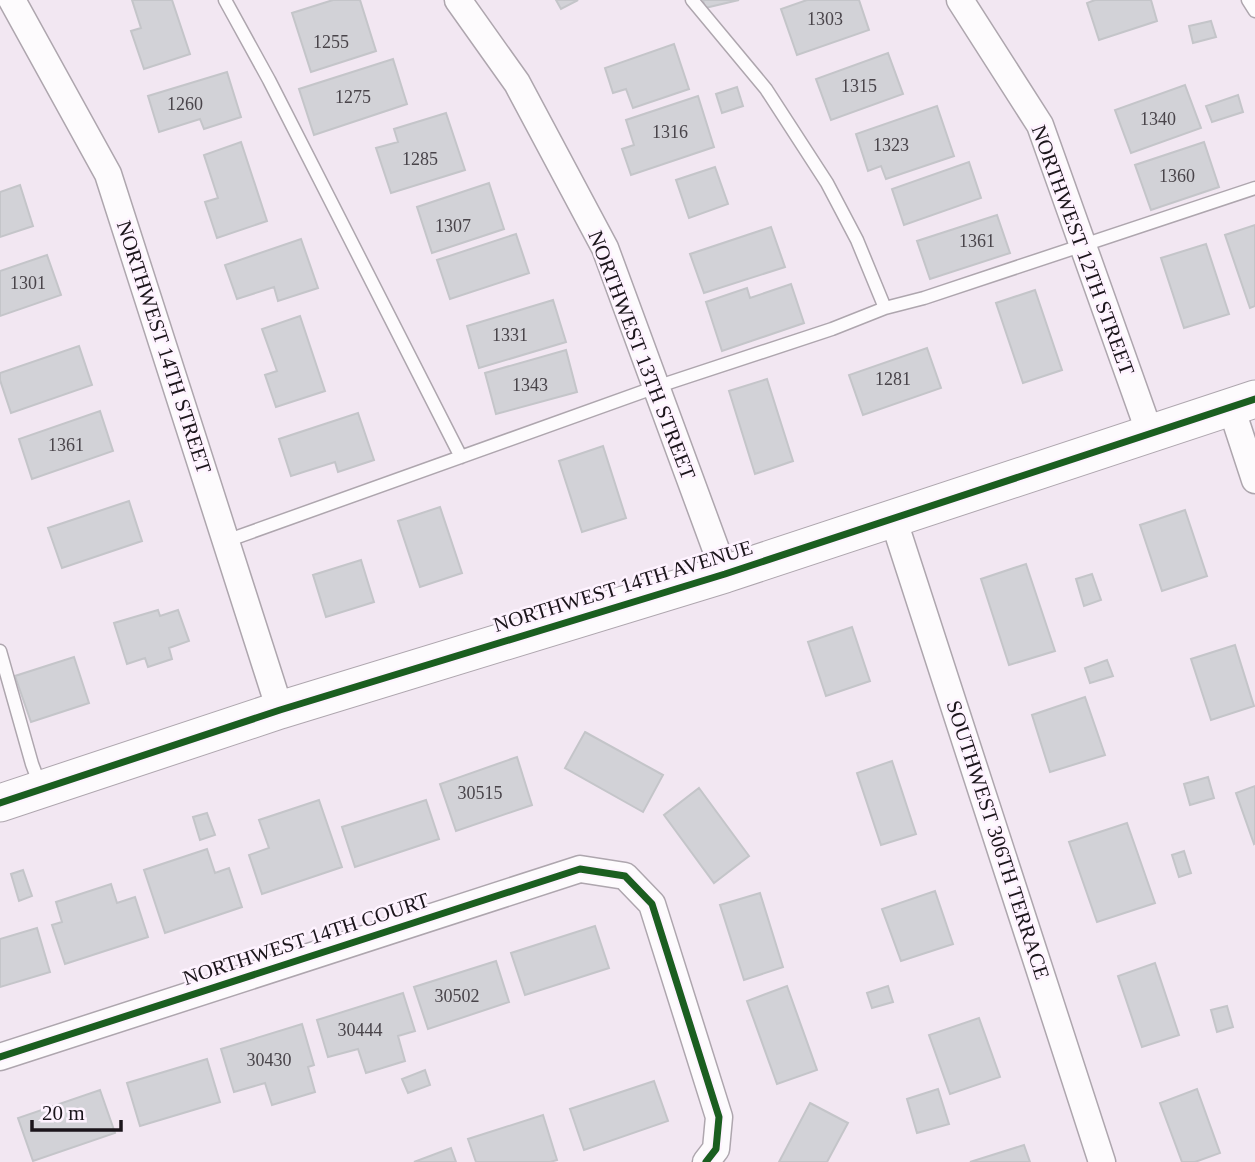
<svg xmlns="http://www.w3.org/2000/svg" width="1255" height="1162" viewBox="0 0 1255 1162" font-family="Georgia,serif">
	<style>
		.building { fill: #d2d2d7; stroke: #c4c5c9; stroke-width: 2 }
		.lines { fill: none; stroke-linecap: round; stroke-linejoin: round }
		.lane-casing { stroke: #aea6ae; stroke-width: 15 }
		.street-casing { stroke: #aea6ae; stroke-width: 29 }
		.secondary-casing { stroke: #aea6ae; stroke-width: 39 }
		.lane { stroke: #fdfbfd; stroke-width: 12 }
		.street { stroke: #fdfbfd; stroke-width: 26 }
		.secondary { stroke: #fdfbfd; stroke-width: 37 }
		.cycleway-casing { stroke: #fef3ff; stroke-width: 11 }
		.cycleway { stroke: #1b5e20; stroke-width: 7 }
		.labels { text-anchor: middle; stroke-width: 5; stroke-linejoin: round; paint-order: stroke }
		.number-label { font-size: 18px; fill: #49444a }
		.street-label { font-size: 21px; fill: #1b151b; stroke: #fef3ff }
	</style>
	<rect width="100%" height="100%" fill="#f2e7f2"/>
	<path class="building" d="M132,0h40l18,54 -46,15 -13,-38 10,-3z
		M333,0h27l16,51 -65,21 -19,-59z
		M556,0h22l-17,9z
		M703,0h36l-34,8z
		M807,0h52l10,30 -72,25 -16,-46z
		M1095,0h56l6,21 -58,19 -12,-37z
		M1211,21l5,16 -23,6 -4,-17z
		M674,44l15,45 -56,19 -7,-19 -13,4 -8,-25z
		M888,53l15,41 -72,26 -15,-41z
		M393,59l14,45 -93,31 -15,-46z
		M227,72l14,45 -37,12 -4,-10 -41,13 -11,-36z
		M1185,85l16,43 -70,25 -16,-43z
		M737,87l6,19 -21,7 -6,-19z
		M1238,95l5,17 -31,10 -6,-16z
		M698,96l16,51 -83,28 -9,-26 12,-4 -8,-25z
		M937,106l17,50 -68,23 -5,-13 -13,5 -12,-37z
		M446,113l19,57 -74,23 -15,-45 22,-6 -4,-13z
		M241,142l26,79 -50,17 -12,-36 13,-4 -14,-43z
		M1204,142l15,45 -68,23 -16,-45z
		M969,162l12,36 -77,27 -12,-36z
		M715,167l13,37 -39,14 -13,-38z
		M489,183l15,46 -72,24 -15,-46z
		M20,185l13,41 -33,11v-45z
		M997,215l13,38 -80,26 -13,-38z
		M1255,225v81l-5,2 -25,-73z
		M771,227l14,40 -81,26 -14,-39z
		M516,234l13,39 -79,26 -13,-39z
		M301,239l17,49 -40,13 -4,-14 -37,12 -12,-34z
		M1206,244l23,70 -45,14 -23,-70z
		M47,255l14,40 -61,21v-45z
		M791,284l13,39 -82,28 -16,-49 41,-14 3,10z
		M1035,290l27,80 -39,13 -27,-80z
		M553,300l13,42 -87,26 -12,-42z
		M300,316l25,75 -49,16 -11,-32 12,-4 -15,-42z
		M79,346l13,39 -81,28 -11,-33v-7z
		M927,348l14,40 -78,27 -14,-40z
		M566,350l11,42 -81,22 -11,-41z
		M767,379l26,82 -38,13 -26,-83z
		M100,411l13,40 -81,28 -13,-40z
		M358,413l16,47 -36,12 -3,-10 -44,14 -12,-37z
		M603,446l23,72 -44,14 -23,-71z
		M129,501l13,40 -80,27 -14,-40z
		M440,507l22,66 -42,14 -22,-66z
		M1185,510l22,66 -45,15 -22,-66z
		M361,560l13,42 -48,15 -13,-42z
		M1026,564l29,87 -46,14 -28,-86z
		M1092,574l9,26 -17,6 -8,-27z
		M158,610l2,6 18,-6 11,31 -20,7 3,11 -24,8 -3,-9 -18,6 -13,-41z
		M852,627l18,54 -44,15 -18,-54z
		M1235,645l19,61 -43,14 -20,-61z
		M74,657l15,46 -58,19 -16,-46z
		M1107,660l6,16 -23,7 -5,-15z
		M1085,697l20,58 -55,17 -18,-57z
		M585,732l78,43 -20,37 -78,-44z
		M517,757l15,48 -76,26 -16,-47z
		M892,761l24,73 -35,11 -24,-72z
		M1208,777l6,21 -24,7 -6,-21z
		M1255,786v57l-1,1 -18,-51z
		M699,788l50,68 -35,27 -50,-68z
		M319,800l23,67 -80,27 -13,-39 20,-7 -10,-28z
		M426,800l13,39 -84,28 -13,-40z
		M207,813l8,22 -15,5 -7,-23z
		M1127,823l28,80 -58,19 -28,-80z
		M207,849l8,24 14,-5 13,39 -77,26 -21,-63z
		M1184,851l7,22 -12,4 -7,-22z
		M23,870l9,26 -13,5 -8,-27z
		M111,884l6,19 18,-6 13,40 -83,27 -13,-39 10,-3 -6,-20z
		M935,891l18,53 -52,17 -19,-52z
		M760,893l23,74 -39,13 -24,-75z
		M595,926l14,42 -84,27 -14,-42z
		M37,928l13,44 -50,15v-48z
		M496,961l13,41 -81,27 -14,-42z
		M1155,963l24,72 -37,12 -24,-71z
		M787,986l30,84 -40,14 -30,-83z
		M888,986l5,16 -21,6 -5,-15z
		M403,993l12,38 -17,5 7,25 -39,12 -8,-24 -30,8 -11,-37z
		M1227,1006l6,21 -16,5 -6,-22z
		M979,1018l21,59 -50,17 -21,-59z
		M302,1024l12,41 -6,2 7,25 -43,13 -7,-22 -31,9 -13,-43z
		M207,1059l13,43 -80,24 -13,-43z
		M425,1070l5,15 -22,8 -6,-14z
		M654,1081l14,40 -84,29 -14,-41z
		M938,1089l11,35 -32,9 -10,-34z
		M1197,1089l23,64 -25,9h-13l-22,-59z
		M100,1090l15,43 -82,28 -15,-43z
		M810,1103l38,20 -21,39h-48z
		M543,1115l14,45 -7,2h-74l-8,-23z
		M1024,1145l6,17h-60z
		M451,1148l5,14h-42z"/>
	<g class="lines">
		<defs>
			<path id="lane" d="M225,0l44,80 192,377
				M692,0l74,89 61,94 30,57 28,68
				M1248,0l7,11
				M226,541l430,-154 176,-58 53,-21 39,-10 331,-110
				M0,651l32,113 8,21"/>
			<path id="street" d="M12,0l96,174 172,536
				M458,0l59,83 88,165 120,326
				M960,0l80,125 110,309
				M1231,407l24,73
				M893,518l209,644
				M0,1057l580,-188 45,7 27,28 67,213 -3,32 -10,13"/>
			<path id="secondary" d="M0,803l280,-93 445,-136 530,-175"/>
		</defs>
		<use href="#lane" class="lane-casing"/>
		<use href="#street" class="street-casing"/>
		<use href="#secondary" class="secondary-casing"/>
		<use href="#lane" class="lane"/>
		<use href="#street" class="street"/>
		<use href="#secondary" class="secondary"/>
		<defs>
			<path id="cycleway" d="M0,803l280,-93 445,-136 530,-175
				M0,1057l580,-188 45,7 27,28 67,213 -3,32 -10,13"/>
		</defs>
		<use href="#cycleway" class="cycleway-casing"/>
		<use href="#cycleway" class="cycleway"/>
	</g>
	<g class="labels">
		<g class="number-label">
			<text x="825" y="25">1303</text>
			<text x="331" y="48">1255</text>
			<text x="859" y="92">1315</text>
			<text x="353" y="103">1275</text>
			<text x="185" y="110">1260</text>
			<text x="1158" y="125">1340</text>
			<text x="670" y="138">1316</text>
			<text x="891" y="151">1323</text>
			<text x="420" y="165">1285</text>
			<text x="1177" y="182">1360</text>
			<text x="453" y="232">1307</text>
			<text x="977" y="247">1361</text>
			<text x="28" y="289">1301</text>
			<text x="510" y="341">1331</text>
			<text x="893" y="385">1281</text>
			<text x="530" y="391">1343</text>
			<text x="66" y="451">1361</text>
			<text x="480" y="799">30515</text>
			<text x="457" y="1002">30502</text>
			<text x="360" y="1036">30444</text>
			<text x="269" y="1066">30430</text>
		</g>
		<g class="street-label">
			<text transform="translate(1083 250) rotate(70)" y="7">NORTHWEST 12TH STREET</text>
			<text transform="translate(164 347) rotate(72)" y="7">NORTHWEST 14TH STREET</text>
			<text transform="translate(642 355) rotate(69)" y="7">NORTHWEST 13TH STREET</text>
			<text transform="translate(623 586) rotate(-17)" y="7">NORTHWEST 14TH AVENUE</text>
			<text transform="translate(998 840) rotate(72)" y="7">SOUTHWEST 306TH TERRACE</text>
			<text transform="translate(306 939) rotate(-18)" y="7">NORTHWEST 14TH COURT</text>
		</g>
	</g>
	<path d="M32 1120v10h89v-10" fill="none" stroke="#1b151b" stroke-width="3.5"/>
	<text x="42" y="1120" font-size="21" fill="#1b151b" stroke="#fef3ff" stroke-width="5" paint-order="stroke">20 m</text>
</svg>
